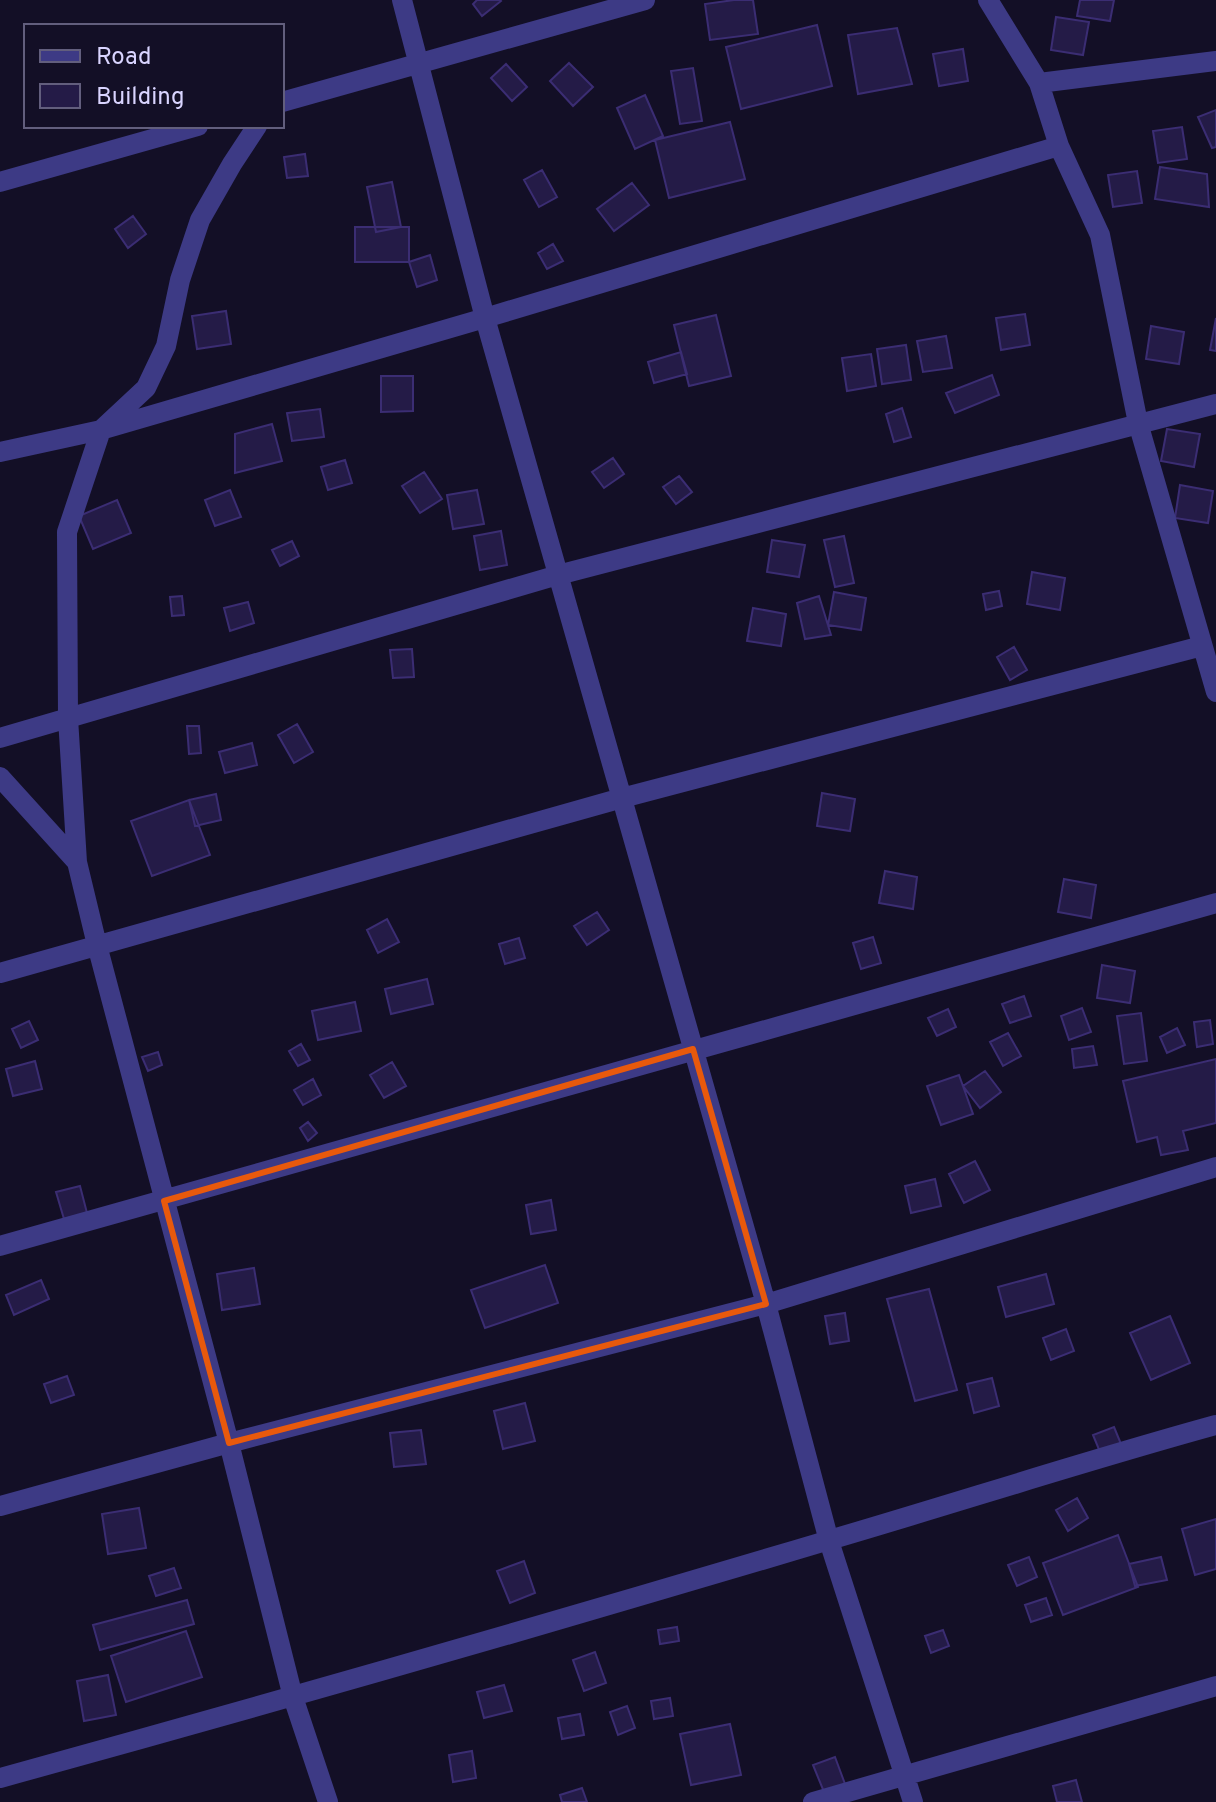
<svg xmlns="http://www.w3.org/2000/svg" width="1216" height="1802" viewBox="0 0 1216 1802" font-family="Overpass,sans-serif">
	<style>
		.building { fill: #241b47; stroke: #3b2d73; stroke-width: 2 }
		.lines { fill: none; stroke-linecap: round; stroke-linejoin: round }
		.minor { stroke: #3d3a85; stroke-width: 20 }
		.marked { fill: none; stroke: #e8590c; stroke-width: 6; stroke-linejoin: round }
	</style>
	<rect width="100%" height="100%" fill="#130f26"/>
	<path class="building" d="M477,0h23l1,1 -19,15 -9,-12z
		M734,0h19l5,34 -48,6 -5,-36z
		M1080,0h34l-4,21 -33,-5z
		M1056,17l33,5 -6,33 -32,-5z
		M817,25l15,61 -91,23 -15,-62z
		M897,28l15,56 -54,10 -10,-59z
		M963,49l5,32 -29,5 -6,-32z
		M569,63l24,24 -20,19 -23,-25z
		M506,64l21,23 -15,14 -21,-23z
		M693,68l9,53 -22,3 -9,-53z
		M645,95l18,41 -28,13 -18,-41z
		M1216,110v37l-4,1 -14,-31z
		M730,122l15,57 -76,19 -14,-58z
		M1182,127l5,32 -29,4 -5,-32z
		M305,154l3,22 -21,2 -3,-21z
		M1160,167l47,7 2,33 -54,-8z
		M542,170l15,27 -18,10 -15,-27z
		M1137,171l5,32 -29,4 -5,-32z
		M392,182l9,45 -25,5 -9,-45z
		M632,183l17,22 -35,26 -17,-22z
		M133,216l13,18 -18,14 -13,-19z
		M355,227h54v35h-54z
		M553,244l10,17 -16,8 -9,-16z
		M430,255l7,25 -20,7 -8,-25z
		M226,311l5,33 -34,5 -5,-33z
		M1025,314l5,31 -29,5 -5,-32z
		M716,315l15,61 -42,10 -15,-61z
		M1216,318v33l-6,-1z
		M1151,326l33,6 -5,32 -33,-5z
		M946,336l6,32 -29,4 -6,-31z
		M906,345l5,35 -29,4 -5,-35z
		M681,352l6,22 -33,9 -6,-21z
		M871,354l5,32 -29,5 -5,-33z
		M992,375l7,20 -44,18 -9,-20z
		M381,376h32v35l-32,1z
		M902,408l9,29 -17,5 -8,-28z
		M320,409l4,28 -32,4 -5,-28z
		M272,424l10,37 -47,12v-39z
		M1167,429l33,5 -6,33 -33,-6z
		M613,458l11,16 -20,14 -12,-16z
		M345,460l7,23 -24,7 -7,-23z
		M424,472l18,27 -22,14 -18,-27z
		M679,476l13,16 -16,12 -13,-17z
		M1180,485l33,6 -5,32 -33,-5z
		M230,490l11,27 -26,9 -10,-26z
		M477,490l7,34 -31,5 -6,-34z
		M117,500l14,33 -38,16 -14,-33z
		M501,531l6,34 -27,5 -6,-34z
		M844,536l10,47 -19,4 -11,-47z
		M772,540l33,5 -6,32 -32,-5z
		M292,541l7,15 -19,10 -8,-16z
		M1032,572l33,6 -5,32 -33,-6z
		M999,591l3,15 -16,4 -3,-16z
		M834,592l32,6 -5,32 -33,-5z
		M182,596l2,19 -12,1 -2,-19z
		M819,596l12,39 -26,4 -8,-36z
		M248,602l6,21 -24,8 -6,-23z
		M753,608l33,6 -5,32 -34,-5z
		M1014,647l13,23 -17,10 -13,-23z
		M412,649l2,28 -21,1 -3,-28z
		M297,724l16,28 -19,11 -16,-28z
		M187,726h12l2,27 -12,1z
		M252,743l5,22 -32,8 -6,-21z
		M822,793l33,6 -5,32 -33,-5z
		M216,794l5,26 -26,6 -6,-26z
		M189,800l21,55 -58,21 -21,-55z
		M885,871l32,6 -4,32 -34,-6z
		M1064,879l32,6 -5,33 -33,-6z
		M597,912l12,18 -22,15 -13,-19z
		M387,919l12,23 -21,11 -11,-23z
		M873,937l8,26 -20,6 -8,-26z
		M519,938l6,20 -20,6 -6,-20z
		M1102,965l33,6 -5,32 -33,-5z
		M427,979l6,25 -42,10 -6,-25z
		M1024,996l7,20 -21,7 -8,-19z
		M355,1002l6,29 -43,9 -6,-29z
		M1082,1008l9,24 -22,8 -8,-24z
		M948,1009l8,18 -19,9 -9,-18z
		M1141,1013l6,48 -23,3 -7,-48z
		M1210,1020l3,24 -16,3 -3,-25z
		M29,1021l9,19 -17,8 -9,-19z
		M1177,1028l8,17 -18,8 -7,-16z
		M1008,1033l13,23 -18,10 -13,-24z
		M301,1044l9,16 -12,6 -9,-15z
		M1093,1046l4,19 -23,3 -2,-19z
		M158,1052l4,13 -14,6 -6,-14z
		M1216,1059v64l-33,8 5,19 -27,5 -4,-18 -20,5 -14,-61z
		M35,1061l7,28 -29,7 -7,-27z
		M392,1062l14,24 -22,12 -14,-23z
		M985,1071l16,21 -21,16 -17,-22z
		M959,1075l14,39 -32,11 -14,-39z
		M313,1079l8,16 -18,10 -9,-15z
		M308,1122l9,11 -9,8 -8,-13z
		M975,1161l15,29 -26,13 -15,-29z
		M935,1179l6,27 -30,7 -6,-27z
		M80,1186l7,27 -23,6 -8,-27z
		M551,1200l5,30 -25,4 -5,-29z
		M545,1265l13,38 -73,25 -14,-38z
		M254,1268l6,36 -38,6 -5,-36z
		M1046,1274l8,30 -48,13 -8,-30z
		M41,1280l8,19 -35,16 -8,-20z
		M929,1289l28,101 -42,11 -28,-102z
		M845,1313l4,28 -19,3 -5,-28z
		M1170,1316l20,47 -39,17 -21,-47z
		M1066,1329l8,22 -23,9 -8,-22z
		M67,1376l7,19 -23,8 -7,-19z
		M992,1378l7,28 -25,7 -7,-29z
		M525,1403l10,38 -32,8 -9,-38z
		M1114,1427l7,17 -21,8 -7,-17z
		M421,1430l5,34 -32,3 -4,-34z
		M1077,1498l11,20 -20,13 -12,-21z
		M139,1508l7,40 -38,6 -6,-40z
		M1216,1519v50l-21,6 -13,-46z
		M1118,1535l20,52 -75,28 -20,-52z
		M1029,1557l8,20 -20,9 -9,-21z
		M1161,1557l6,23 -32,6 -6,-22z
		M524,1561l11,32 -25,10 -13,-32z
		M174,1568l7,20 -25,8 -7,-20z
		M1046,1598l6,17 -21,7 -6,-17z
		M187,1600l7,24 -94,26 -7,-25z
		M677,1627l2,14 -19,3 -2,-14z
		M943,1630l6,16 -18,7 -6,-17z
		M186,1631l16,46 -76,25 -15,-46z
		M595,1652l11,31 -22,8 -11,-31z
		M108,1675l8,40 -32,6 -7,-40z
		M504,1685l8,26 -28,7 -7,-26z
		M670,1698l3,18 -19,3 -3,-18z
		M627,1706l8,22 -17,7 -8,-23z
		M580,1714l4,21 -22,4 -4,-21z
		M730,1724l11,51 -50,10 -11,-51z
		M472,1751l4,27 -23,4 -4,-27z
		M835,1757l10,27 -21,8 -11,-27z
		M1076,1780l6,22h-25l-4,-16z
		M582,1788l5,14h-25l-2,-7z"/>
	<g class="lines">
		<path class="minor" d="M402,0l83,318 281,986 63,237 84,261
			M988,0l51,83 20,63 41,89 38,188 78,269
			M1039,83l177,-22
			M282,102l363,-102
			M0,182l198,-56
			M0,452l101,-22 384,-112 574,-172
			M0,738l558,-163 658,-171
			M0,777l77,85 20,83 132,498 64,254 35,105
			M77,862l-9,-144 -1,-186 34,-102 45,-42 20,-42 14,-66 20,-60 32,-56 25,-38
			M0,973l622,-175 580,-152
			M0,1246l1216,-343
			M0,1506l229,-63 537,-139 450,-137
			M0,1778c276,-76 551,-155 826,-237 130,-38 259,-80 390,-116
			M813,1802l403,-116"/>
	</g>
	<path class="marked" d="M693,1049l73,255 -537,139 -65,-242z"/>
	<rect x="24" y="24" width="260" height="104" fill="#130f26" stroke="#625e7d" stroke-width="2"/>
	<rect x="40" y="50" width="40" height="12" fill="#3d3a85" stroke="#625e7d" stroke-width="2"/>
	<text x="96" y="64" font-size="24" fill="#d9d4ff">Road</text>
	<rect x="40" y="84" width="40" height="24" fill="#241b47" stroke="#625e7d" stroke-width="2"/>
	<text x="96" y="104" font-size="24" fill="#d9d4ff">Building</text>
</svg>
